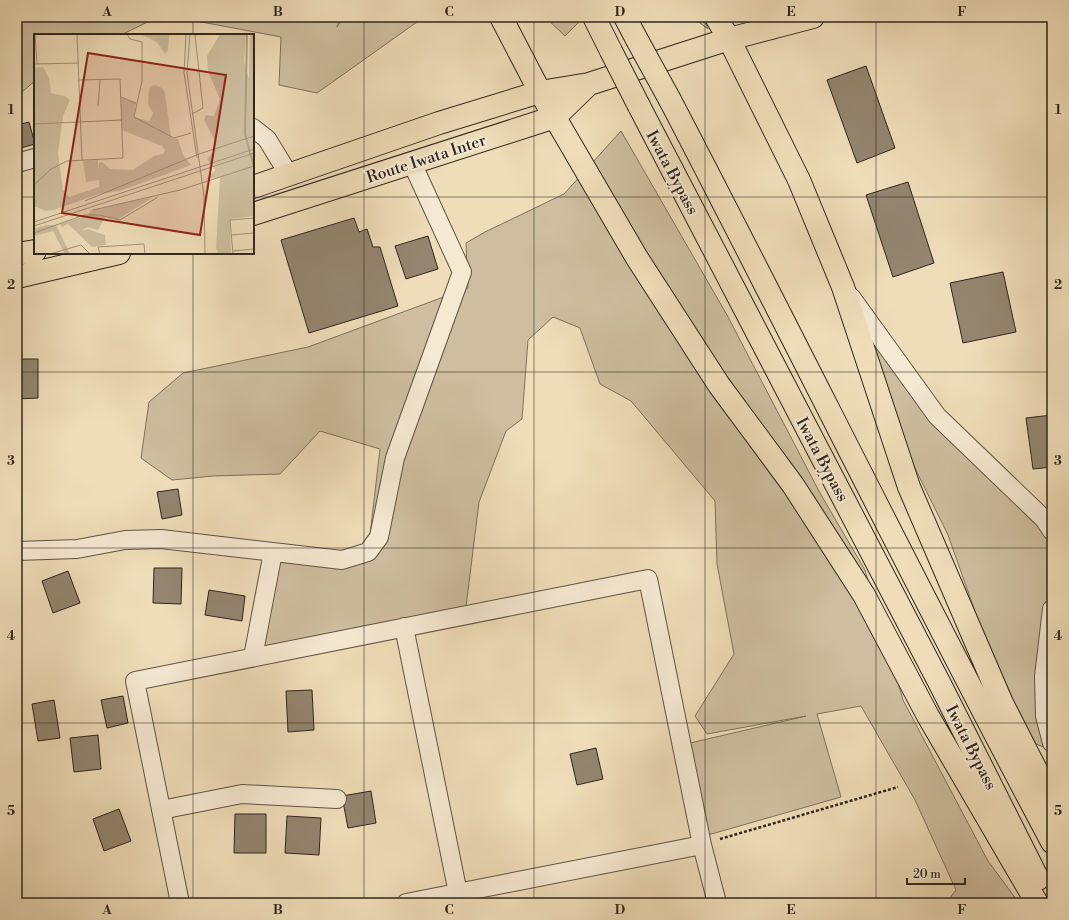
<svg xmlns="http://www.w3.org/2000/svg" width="1069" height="920" viewBox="0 0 1069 920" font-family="'Libre Bodoni',serif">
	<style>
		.green { fill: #cebe9f; stroke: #7e725e }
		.building { fill: #93856f; stroke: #2f261e }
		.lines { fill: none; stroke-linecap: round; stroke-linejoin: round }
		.minor-casing { stroke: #5f5445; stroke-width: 20 }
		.primary-casing { stroke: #2f261e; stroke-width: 24 }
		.trunk-casing { stroke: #2f261e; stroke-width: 24 }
		.path { stroke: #2f261e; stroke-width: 2.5; stroke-dasharray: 3 2; stroke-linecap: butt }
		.minor { stroke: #f5e9d2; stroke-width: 18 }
		.primary { stroke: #efddb9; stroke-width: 22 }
		.trunk { stroke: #efddb9; stroke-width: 22 }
		.trunk-bridge-casing { stroke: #2f261e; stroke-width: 24; stroke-linecap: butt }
		.trunk-bridge { stroke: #efddb9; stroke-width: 22 }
		.grid { fill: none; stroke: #2f261e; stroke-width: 1; stroke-opacity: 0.55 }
		.labels { text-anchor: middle; stroke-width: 4; stroke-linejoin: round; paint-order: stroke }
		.street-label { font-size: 16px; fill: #2f261e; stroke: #f5e9d2 }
		.inset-river { fill: none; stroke: #ae9f84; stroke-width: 2 }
		.inset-road { fill: none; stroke: #a2947b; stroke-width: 1 }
		.view { fill: #8f2418; fill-opacity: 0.15; stroke: #8f2418; stroke-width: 2 }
		.inset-edge { fill: none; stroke: #2f261e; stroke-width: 2 }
		.neatline { fill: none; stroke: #2f261e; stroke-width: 1.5 }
		.grid-label { font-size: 13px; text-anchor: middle; font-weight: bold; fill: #2f261e }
	</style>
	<rect width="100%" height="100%" fill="#efddb9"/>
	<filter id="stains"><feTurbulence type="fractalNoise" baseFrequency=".005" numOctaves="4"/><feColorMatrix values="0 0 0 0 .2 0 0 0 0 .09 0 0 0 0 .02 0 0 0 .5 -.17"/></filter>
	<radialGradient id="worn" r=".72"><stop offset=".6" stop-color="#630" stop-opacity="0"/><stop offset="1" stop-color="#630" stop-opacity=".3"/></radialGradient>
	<path class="green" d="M17,17h141l-37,18h-86v46l-18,15z
		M175,17h166l-4,10 6,-10h81l-107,76 -38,-8 2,-48z
		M545,17h39l-19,19z
		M692,17h11l5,12z
		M621,131l106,184 93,178 45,77 38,130 85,161 31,42h-73l10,-13 -41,-90 -54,-94 -44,8 24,83 -133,38 -22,-91 120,-28 -99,18 -12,-18 39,-62 -17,-90 -2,-63 -84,-100 -31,-17 -20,-56 -27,-11 -25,23 -6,79 -16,12 -27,71 -14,113 -212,42 20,-105h95l12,-103 -60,-18 -40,43 -67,2 -41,4 -31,-22 8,-56 34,-29 125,-26 160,-59 -2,-45 19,-11 79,-38z
		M872,343l126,132 37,34 17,37v205l-33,-15 -71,-201 -41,-83z"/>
	<path class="building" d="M866,66l29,82 -38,15 -30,-83z
		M29,122l6,22 -18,5v-24z
		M908,182l26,81 -41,14 -27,-82z
		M354,218l5,14 8,-3 6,18h7l18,59 -89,27 -28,-93z
		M428,236l10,33 -32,10 -11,-33z
		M1003,272l13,60 -53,11 -13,-60z
		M17,359h21v39l-21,1z
		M1052,415v52l-19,2 -7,-51z
		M178,489l4,26 -20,4 -5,-27z
		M154,568h28l-1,36 -28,-1z
		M68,571l12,32 -27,10 -11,-32z
		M209,590l36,6 -3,25 -37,-6z
		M312,690l2,40 -26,2 -2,-41z
		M123,696l5,27 -21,5 -6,-28z
		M54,700l6,38 -22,3 -6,-37z
		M98,735l3,34 -27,3 -4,-34z
		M596,748l7,31 -26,6 -7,-31z
		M371,791l5,32 -28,5 -6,-32z
		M119,809l12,32 -27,10 -11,-32z
		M235,814h31v39h-32z
		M287,816l34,2 -2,37 -34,-2z"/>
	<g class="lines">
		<defs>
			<path id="minor" d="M253,128l14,11 22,36
				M17,163l18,-5
				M851,297l86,119 107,103 8,12
				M17,551l60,-2 48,-9 36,-1 181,21 26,-8 11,-15 16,-79 67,-186 -50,-109
				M1052,609l-8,67 1,40 7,27
				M404,627l56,276
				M253,657l20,-105
				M161,810l81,-16 95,5
				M180,903l-45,-222 513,-102 54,266 15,58
				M406,903l296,-58"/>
			<path id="primary" d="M253,187l186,-64 101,-31 49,-8 140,-45 84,-22
				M253,214l302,-97 34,-33
				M17,254l18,-3
				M17,277l102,-24"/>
			<path id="trunk" d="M501,17l39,75 97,166 82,127 74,100 71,110 64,121 109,187
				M594,17l17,34
				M625,17l11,21
				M716,17l13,22 70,141 44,107 66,200 93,216 50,98
				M670,100c129,247 251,497 382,742
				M639,106l301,578 98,195"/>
		</defs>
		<use href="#minor" class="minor-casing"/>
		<use href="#primary" class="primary-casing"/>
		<use href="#trunk" class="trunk-casing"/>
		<path class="path" d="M720,839l178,-52"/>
		<use href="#minor" class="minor"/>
		<use href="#primary" class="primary"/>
		<use href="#trunk" class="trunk"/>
		<defs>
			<path id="trunk-bridge" d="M636,38l34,62
				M611,51l28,55"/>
		</defs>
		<use href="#trunk-bridge" class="trunk-bridge-casing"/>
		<use href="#trunk-bridge" class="trunk-bridge"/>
	</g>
	<path class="grid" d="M193,17v18M364,17v886M534,17v886M705,17v886M876,17v886M17,197h18M253,197h799M193,253v650M17,372h1035M17,548h1035M17,723h1035"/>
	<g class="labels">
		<g class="street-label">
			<text transform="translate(426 158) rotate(-18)" y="6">Route Iwata Inter</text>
			<text transform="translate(673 172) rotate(62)" y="6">Iwata Bypass</text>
			<text transform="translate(823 459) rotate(62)" y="6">Iwata Bypass</text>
			<text transform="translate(972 747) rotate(63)" y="6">Iwata Bypass</text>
		</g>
	</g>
	<g transform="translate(34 34)">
		<rect width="220" height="220" fill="#efddb9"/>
		<path d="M106,0l29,1 -1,15 -3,4 -8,-12zM186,0h26l-2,27 5,18 1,-45h4v182l-24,3 1,35h-12l-3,-5 4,-72 -15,3 10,-10 -8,-11 8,-9 -1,-11 -10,-19 2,-5 8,1 6,-17 -12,-28 -1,-15zM9,33l6,11 2,15 14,3 5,4 -7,16 -5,37 5,37 6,7 30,-10v-7l-13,2 -3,-21 15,-1v9l1,-6 3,-1 8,7 23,1 21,-14 9,-2 2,-4 -3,-4 -40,-16 -1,-33 15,6 -2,14 15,4 4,-8 -5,-8 1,-16 5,-4 8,3 3,5 6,45 7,1 5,16 8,10 -71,26 -21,3 -45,16 -8,1 -12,-5v-138zM119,163l-36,23 -12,-3 -7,13 -10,-3 -7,4 7,-2 17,6 1,10 -14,2 -24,-23 -6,3 -2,-3 28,-9 3,-5zM12,191h10l14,29h-5l-12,-23 -19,5v-7z" fill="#cebe9f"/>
		<path class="inset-river" d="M213,0l-2,100 9,33"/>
		<path class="inset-road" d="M1,0l2,30M43,0l5,126M93,0l3,5 12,3v39l-8,36 40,21 17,-5M152,0l-2,39 13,85M156,0l-3,39 17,123 1,58M0,30l45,-1M87,63l15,6M64,72l2,-26M158,80l11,-6 -8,-73 8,-1M0,90l88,-4M0,151l17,-16 16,-8 56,-3 -3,-79 -41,1M51,167l114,-47 55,-18M59,176l87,-20 74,-24M0,188l220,-73M0,192l220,-73M0,199l50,-18h15l21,5 38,-23M197,201l23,-2M199,217l21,-2M16,220l31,-9 9,9M66,220l-2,-7 46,-3 1,10M199,220l-3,-34 24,-2"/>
		<path class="view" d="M54,19l138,22 -26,160 -138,-22z"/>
		<rect width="220" height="220" class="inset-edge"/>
	</g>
	<rect width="1069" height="920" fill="none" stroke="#efddb9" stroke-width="44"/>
	<path d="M907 878v6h58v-6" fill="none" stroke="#2f261e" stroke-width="2"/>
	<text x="913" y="878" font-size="12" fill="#2f261e" stroke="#f5e9d2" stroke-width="3" paint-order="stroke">20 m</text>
	<rect x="22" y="22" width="1025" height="876" class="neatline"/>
	<g class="grid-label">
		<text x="107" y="16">A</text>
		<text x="278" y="16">B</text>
		<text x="449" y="16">C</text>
		<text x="620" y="16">D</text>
		<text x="791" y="16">E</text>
		<text x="962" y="16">F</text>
		<text x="11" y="114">1</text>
		<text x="1058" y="114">1</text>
		<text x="11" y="289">2</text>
		<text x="1058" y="289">2</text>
		<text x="11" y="465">3</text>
		<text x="1058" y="465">3</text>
		<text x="11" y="640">4</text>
		<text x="1058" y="640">4</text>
		<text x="11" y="815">5</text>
		<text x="1058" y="815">5</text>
		<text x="107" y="914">A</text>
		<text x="278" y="914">B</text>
		<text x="449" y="914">C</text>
		<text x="620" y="914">D</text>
		<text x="791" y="914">E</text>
		<text x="962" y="914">F</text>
	</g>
	<rect width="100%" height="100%" filter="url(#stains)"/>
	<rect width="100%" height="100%" fill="url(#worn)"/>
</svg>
